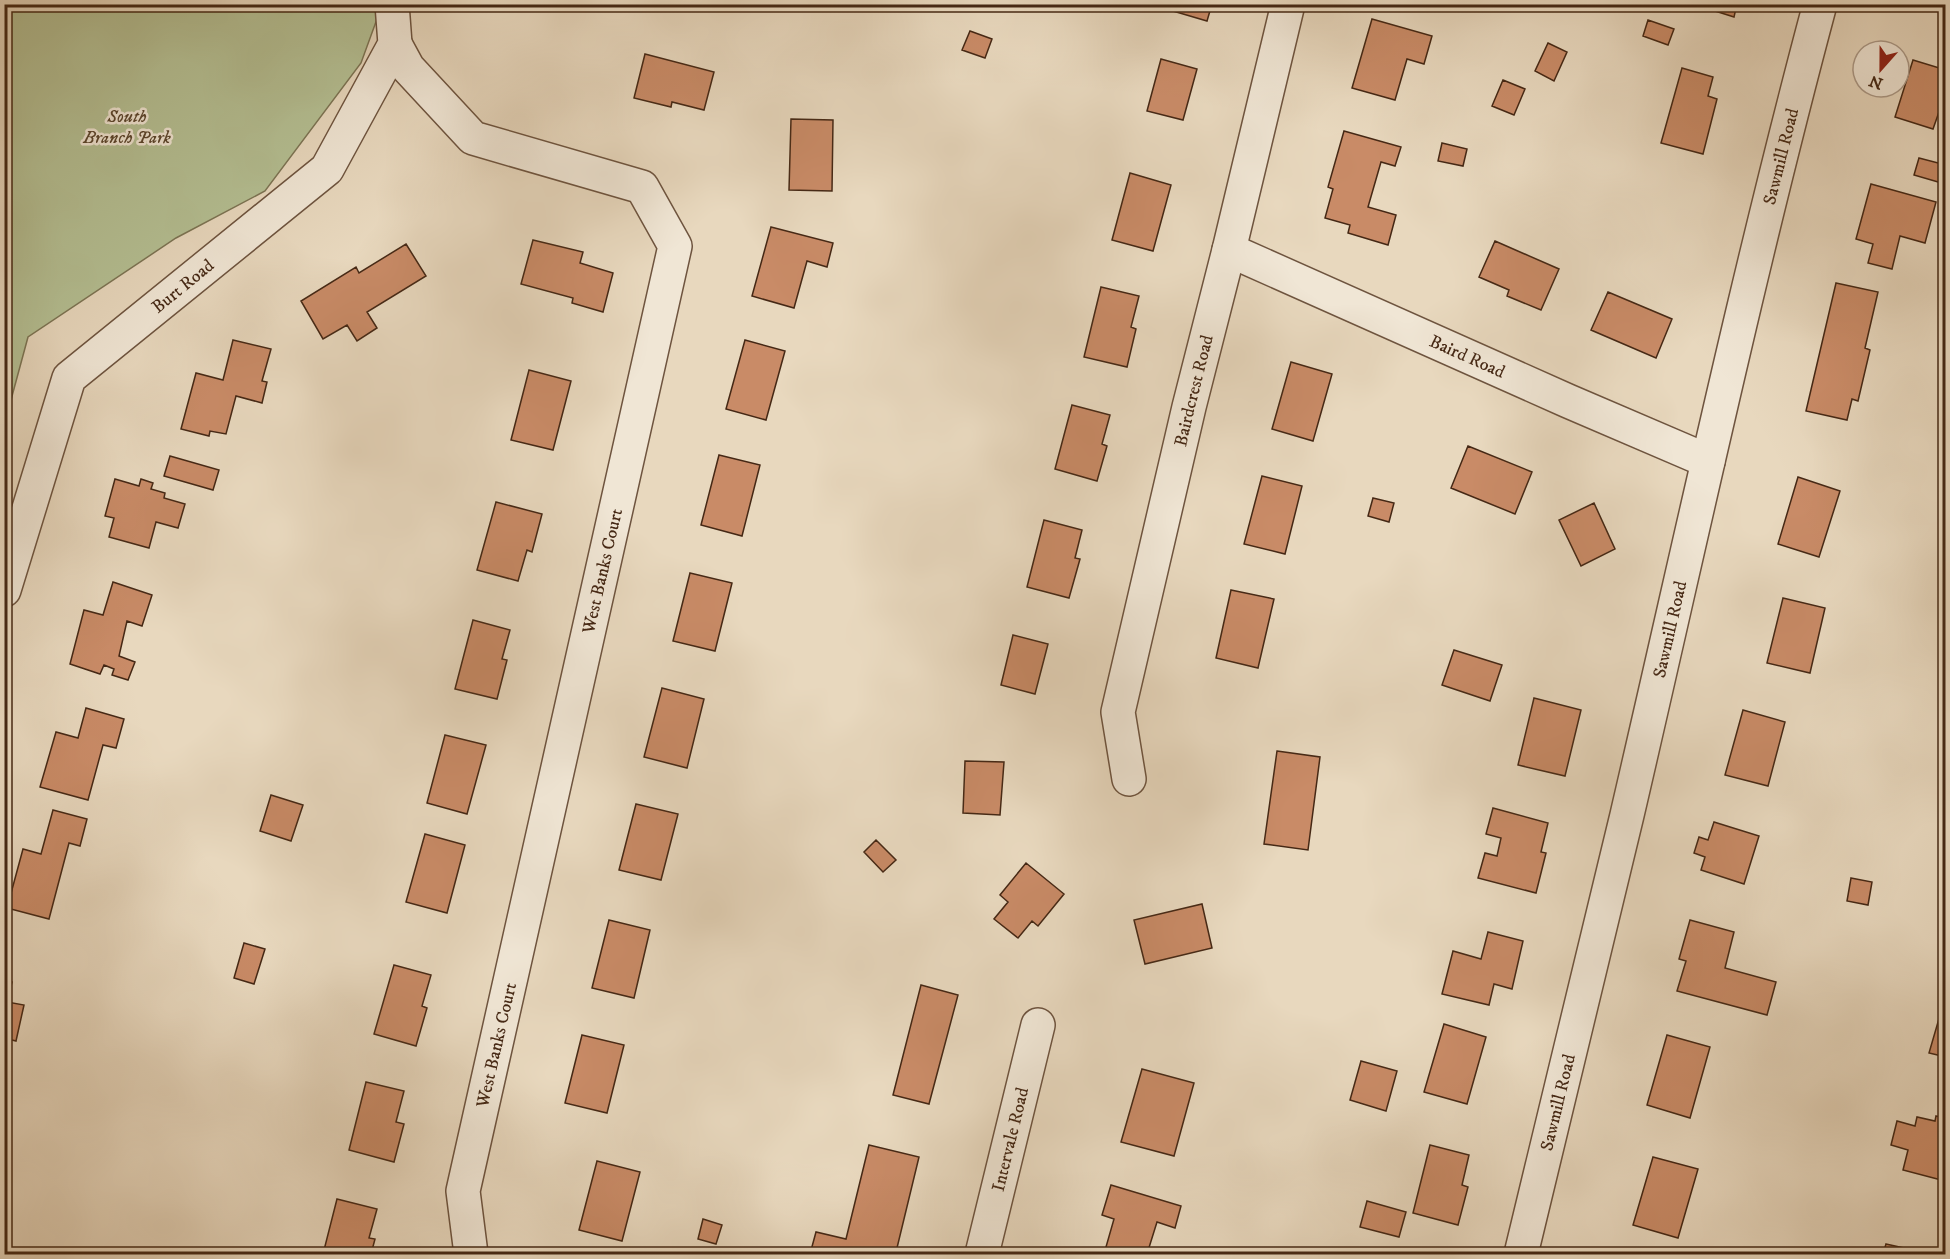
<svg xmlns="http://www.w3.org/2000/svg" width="1950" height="1259" viewBox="0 0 1950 1259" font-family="'IM FELL DW Pica',serif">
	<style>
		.green { fill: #b4bf93; stroke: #7c7454; stroke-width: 1.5 }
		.building { fill: #c98b67; stroke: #452815; stroke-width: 1.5 }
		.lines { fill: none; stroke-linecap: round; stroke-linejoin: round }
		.minor-casing { stroke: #6e543f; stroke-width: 36 }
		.minor { stroke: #f0e6d5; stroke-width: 33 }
		.labels { text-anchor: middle; stroke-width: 5; stroke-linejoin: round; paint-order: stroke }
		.park-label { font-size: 18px; font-style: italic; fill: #5b462e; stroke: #f0e6d5 }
		.street-label { font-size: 18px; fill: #452815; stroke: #f0e6d5 }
	</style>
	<rect width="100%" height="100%" fill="#e8d8be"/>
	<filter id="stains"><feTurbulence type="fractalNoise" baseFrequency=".00333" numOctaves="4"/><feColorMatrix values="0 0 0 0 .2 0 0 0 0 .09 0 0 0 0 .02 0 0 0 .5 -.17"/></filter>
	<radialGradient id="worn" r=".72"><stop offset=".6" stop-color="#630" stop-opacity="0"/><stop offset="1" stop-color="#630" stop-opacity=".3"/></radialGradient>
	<path class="green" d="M5,5h375l1,3 -20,55 -96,128 -89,47 -148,99 -23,85z"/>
	<path class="building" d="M1167,4h45l-5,17 -41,-12z
		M1693,4h44l-3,13z
		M1372,19l60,17 -8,28 -17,-5 -12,41 -43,-12z
		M1648,20l26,9 -6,16 -25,-9z
		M970,31l22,8 -7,19 -23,-8z
		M1548,43l19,9 -13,29 -19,-10z
		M645,54l69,18 -10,38 -32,-8 -1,5 -37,-9z
		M1161,59l36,10 -14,51 -36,-9z
		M1913,60l33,10v22l-13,37 -38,-12z
		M1682,68l31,9 -5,19 9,3 -14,55 -42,-11z
		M1503,80l22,9 -11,26 -22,-9z
		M791,119l42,1 -1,71 -43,-1z
		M1344,131l57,16 -6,19 -14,-4 -13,45 28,8 -8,30 -40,-12 2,-8 -25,-7 8,-29 -5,-2z
		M1442,143l25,6 -4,17 -25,-5z
		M1919,158l27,7 -1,19 -31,-9z
		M1130,173l41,12 -18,66 -41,-11z
		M1871,184l65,18 -11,41 -25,-7 -8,33 -24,-6 5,-19 -17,-5z
		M771,227l62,16 -6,24 -20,-6 -13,47 -42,-12z
		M533,240l50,12 -3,11 33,10 -10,39 -31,-9 1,-5 -52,-14z
		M1495,241l64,28 -18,41 -34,-14 2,-6 -30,-13z
		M406,244l20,32 -59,36 10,16 -20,13 -10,-16 -24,14 -22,-38 55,-34 3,6z
		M1836,283l42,9 -13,56 5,2 -12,51 -6,-2 -5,21 -41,-9z
		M1101,287l38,9 -8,31 5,2 -9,38 -43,-10z
		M1608,292l64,27 -16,39 -65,-28z
		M233,340l38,9 -9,32 5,1 -5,21 -26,-7 -10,38 -16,-3 -1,5 -28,-7 15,-56 27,7z
		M745,340l40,11 -19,69 -40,-11z
		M1291,362l41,12 -19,67 -41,-12z
		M529,370l42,11 -18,69 -42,-10z
		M1072,405l38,10 -8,29 5,2 -10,35 -42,-12z
		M1468,446l64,26 -17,42 -64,-26z
		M719,455l41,10 -18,71 -41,-11z
		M170,456l49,14 -6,20 -49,-14z
		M1262,476l40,10 -17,68 -41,-10z
		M1798,477l42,14 -21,66 -41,-13z
		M115,479l24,7 2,-7 12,4 -2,6 14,4 -1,5 21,6 -7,24 -22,-6 -7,26 -40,-11 5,-19 -9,-2z
		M1373,498l21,5 -5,19 -21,-6z
		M496,502l46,12 -10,38 -5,-2 -9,31 -41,-11z
		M1594,503l21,46 -34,17 -22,-46z
		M1044,520l38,10 -7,28 5,1 -11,39 -42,-11z
		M690,573l42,10 -17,68 -42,-10z
		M113,582l39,13 -10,31 -15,-5 -8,35 16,6 -7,18 -16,-5 2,-6 -10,-4 -4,9 -30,-10 14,-54 19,5z
		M1231,590l43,9 -16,69 -42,-10z
		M1783,598l42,10 -15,65 -43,-10z
		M473,620l37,10 -8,29 5,1 -10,39 -42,-10z
		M1013,635l35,9 -13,50 -34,-9z
		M1454,650l48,15 -12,36 -48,-16z
		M662,688l42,11 -17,69 -43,-11z
		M1534,698l47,12 -16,66 -47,-11z
		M86,708l38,11 -8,29 -13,-3 -15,55 -48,-13 16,-55 22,6z
		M1743,710l42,12 -17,64 -43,-11z
		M445,735l41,10 -19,69 -40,-11z
		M1277,751l43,6 -12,93 -44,-6z
		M965,761l39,1 -4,53 -37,-2z
		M271,795l32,10 -12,36 -31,-10z
		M636,804l42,10 -17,66 -42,-10z
		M1493,808l55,15 -7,29 5,1 -10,40 -58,-15 7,-25 12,3 4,-18 -15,-4z
		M53,810l34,9 -7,27 -11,-3 -20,76 -42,-11 16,-59 18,5z
		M1714,822l45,14 -15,48 -43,-14 4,-13 -11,-4 5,-16 9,3z
		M425,834l40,11 -18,68 -41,-11z
		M876,840l20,20 -13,12 -19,-20z
		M1026,863l38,31 -26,32 -6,-5 -14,17 -24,-19 14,-17 -8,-7z
		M1851,878l21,4 -4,23 -21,-4z
		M1202,904l10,44 -67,16 -11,-44z
		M609,920l41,10 -16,68 -42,-10z
		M1690,920l44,12 -9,36 51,14 -9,33 -90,-24 9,-30 -7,-2z
		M1488,932l35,9 -11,48 -18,-5 -5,21 -47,-11 11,-43 28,8z
		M244,943l21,6 -11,35 -20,-6z
		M394,965l37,10 -9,31 5,2 -11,38 -42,-12z
		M4,980l8,2 -5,20 17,3 -8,36 -12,-3z
		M921,985l37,10 -29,109 -36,-9z
		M1945,998h1v59l-17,-4z
		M1444,1024l42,13 -19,67 -43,-12z
		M582,1035l42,10 -17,68 -42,-10z
		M1667,1035l43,12 -20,71 -43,-13z
		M1361,1061l36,10 -11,40 -36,-11z
		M1142,1069l52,14 -20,73 -53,-14z
		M366,1082l38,9 -8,31 8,2 -10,38 -45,-12z
		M1936,1116l10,2 -1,63 -42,-11 5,-20 -17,-5 6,-24 18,5 2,-9 18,4z
		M869,1145l50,12 -23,95 -11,-3 -1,5h-74l6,-22 30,7z
		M1430,1145l39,10 -7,30 6,2 -10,38 -45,-12z
		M1653,1157l45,12 -20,69 -45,-13z
		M597,1161l43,11 -18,69 -43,-11z
		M1111,1185l70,21 -6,22 -18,-6 -10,32h-43l10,-35 -12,-4z
		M337,1199l40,10 -8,29 6,1 -4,15h-48z
		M1367,1201l39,11 -7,25 -39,-10z
		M703,1219l19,6 -6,19 -18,-5z
		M1886,1244l45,10h-48z"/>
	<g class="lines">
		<defs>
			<g id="minor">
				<path d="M395,44l13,24 65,70 169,49 33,59 -212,945 8,63"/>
				<path id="s1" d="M1229,250l339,151 140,60"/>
				<path id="s2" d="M4,590l65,-212 258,-209 68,-125 -3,-40"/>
				<path id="s3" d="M1129,779l-11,-67 71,-305 40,-157 59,-246"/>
				<path id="s4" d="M982,1254l56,-229"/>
				<path id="s5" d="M1521,1254c35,-146 71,-292 106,-439 63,-271 121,-542 193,-811"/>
			</g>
		</defs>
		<use href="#minor" class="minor-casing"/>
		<use href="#minor" class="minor"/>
	</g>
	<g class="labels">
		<g class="park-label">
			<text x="127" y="122">South<tspan x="127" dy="21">Branch Park</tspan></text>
		</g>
		<g class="street-label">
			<text dy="6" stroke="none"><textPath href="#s5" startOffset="1128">Sawmill Road</textPath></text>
			<text dy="6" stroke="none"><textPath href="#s2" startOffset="368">Burt Road</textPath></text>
			<text dy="6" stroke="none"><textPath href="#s1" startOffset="261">Baird Road</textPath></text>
			<text dy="6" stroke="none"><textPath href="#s3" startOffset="398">Bairdcrest Road</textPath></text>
			<text transform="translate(602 571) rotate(-77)" y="6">West Banks Court</text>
			<text dy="6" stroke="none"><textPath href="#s5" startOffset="642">Sawmill Road</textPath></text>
			<text transform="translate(496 1045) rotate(-77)" y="6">West Banks Court</text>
			<text dy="6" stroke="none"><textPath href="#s5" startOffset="156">Sawmill Road</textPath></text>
			<text dy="6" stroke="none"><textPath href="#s4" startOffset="118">Intervale Road</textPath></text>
		</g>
	</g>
	<rect width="1950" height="1259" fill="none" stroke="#e8d8be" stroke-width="24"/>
	<rect x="6" y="6" width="1938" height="1247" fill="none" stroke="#452815" stroke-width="3"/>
	<rect x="12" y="12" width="1926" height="1235" fill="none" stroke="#452815" stroke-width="1.5"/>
	<g transform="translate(1881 69) rotate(201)"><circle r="28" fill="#f0e6d5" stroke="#ac9a88" stroke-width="1.5"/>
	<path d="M0-4.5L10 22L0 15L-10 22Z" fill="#8f2418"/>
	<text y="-9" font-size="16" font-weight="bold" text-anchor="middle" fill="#452815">N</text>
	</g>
	<rect width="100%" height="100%" filter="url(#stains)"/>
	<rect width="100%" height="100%" fill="url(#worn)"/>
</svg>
